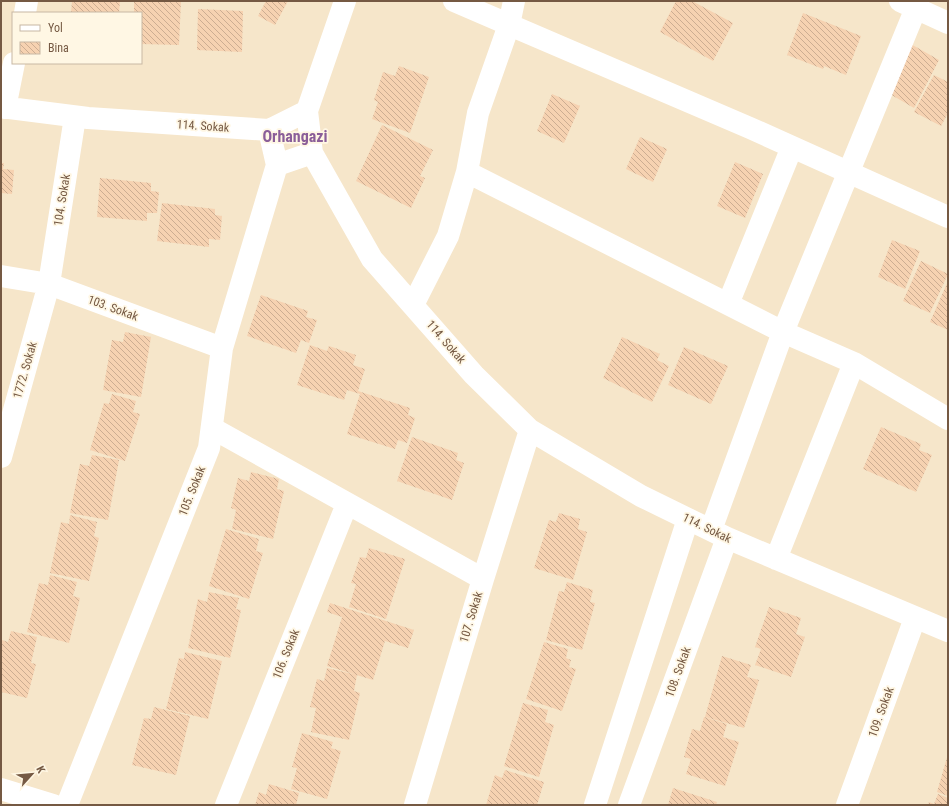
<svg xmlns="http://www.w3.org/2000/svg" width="949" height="806" viewBox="0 0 949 806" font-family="'Roboto Condensed',sans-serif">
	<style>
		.residential { fill: #f6e6ca; fill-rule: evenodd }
		.building { fill: url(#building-back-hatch) }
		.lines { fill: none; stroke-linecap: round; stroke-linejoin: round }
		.street { stroke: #fff; stroke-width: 22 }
		.labels { text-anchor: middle; stroke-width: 3.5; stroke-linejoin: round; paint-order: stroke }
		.street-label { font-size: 12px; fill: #755943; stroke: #fff7e4 }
		.district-label { font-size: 16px; font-weight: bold; fill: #8a5e99; stroke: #fff7e4 }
	</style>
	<defs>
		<pattern id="building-back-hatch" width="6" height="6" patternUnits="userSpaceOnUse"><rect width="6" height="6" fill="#f6d2b1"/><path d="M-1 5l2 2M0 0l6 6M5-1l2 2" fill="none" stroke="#ccad92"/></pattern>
	</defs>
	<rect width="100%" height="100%" fill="#fef4dc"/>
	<path class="residential" d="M1,1h947v804h-947zM13,13h128v50h-128z"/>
	<path class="building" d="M72,1h48l-1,12h-48z
		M134,1h47l-2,44 -38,-1v-31h-7z
		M266,1h22l-13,24 -17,-9z
		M676,1h16l41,22 -20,38 -53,-29z
		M198,9l45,2 -1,41 -45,-2z
		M803,13l58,23 -15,39 -22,-9 -1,3 -36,-14z
		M909,43l30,17 -25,48 -31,-18z
		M399,66l30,11 -19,56 -38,-14 6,-17 -4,-2 9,-28 12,4z
		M934,75l14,7v31l-7,13 -27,-14z
		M552,94l28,12 -16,37 -27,-12z
		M382,125l51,25 -13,26 5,2 -14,30 -55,-27z
		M640,137l27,12 -14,33 -27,-13z
		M735,162l28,12 -18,44 -28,-12z
		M1,163h3l-1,6 11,1 -2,24 -11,-1z
		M100,178l51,5v8l8,1 -2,21h-10v8l-50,-4z
		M162,203l53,6v6l7,1 -2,24 -11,-1v8l-52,-6z
		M892,240l28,11 -15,38 -27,-12z
		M921,261l27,13 -18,39 -27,-12z
		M948,281v49l-18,-8z
		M261,295l47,16 -2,6 11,3 -8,23 -8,-3 -5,13 -49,-17z
		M125,332l26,5 -10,60 -38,-7 9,-50 11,2z
		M622,337l38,17 -3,6 12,6 -17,36 -49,-24z
		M310,345l17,6 2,-5 27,9 -3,10 12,4 -7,22 52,17 -2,7 7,3 -8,25 -9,-3 -3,9 -48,-15 13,-40 -13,-4 -3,10 -47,-15z
		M684,347l44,19 -17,38 -43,-19z
		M112,394l24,7 -3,11 7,2 -15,47 -35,-11 14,-47 5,1z
		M881,427l40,17 -2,6 13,5 -16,37 -53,-23z
		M412,437l46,16 -2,7 8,3 -12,37 -55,-19z
		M92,455l27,5 -11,60 -38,-7 10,-49 9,2z
		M251,472l28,7 -2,10 7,2 -11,48 -41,-10 4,-19 -5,-2 7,-30 11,3z
		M559,513l21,6 -2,10 9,3 -14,48 -39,-12 15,-48 7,2z
		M70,515l27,7 -3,14 5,2 -10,43 -39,-8 11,-51 8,2z
		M226,529l33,10 -3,12 7,2 -14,46 -40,-13z
		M369,548l36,11 -19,60 -37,-12 7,-23 -5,-1 9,-26 6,1z
		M50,575l27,7 -4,14 7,2 -11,45 -42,-11 12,-49 9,2z
		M567,582l26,8 -3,12 5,1 -13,47 -36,-10 13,-49 5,1z
		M209,592l30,6 -3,11 5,1 -11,48 -42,-10 10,-49 9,3z
		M330,603l84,27 -6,18 -23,-7 -12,39 -46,-14 15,-49 -15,-5z
		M769,607l32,11 -5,16 9,3 -14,40 -36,-12 6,-16 -6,-2z
		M11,631l26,6 -6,26 5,1 -9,34 -26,-6v-49l1,-3 6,2z
		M544,642l24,7 -2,9 5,2 -2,7 7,2 -14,42 -36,-12z
		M185,652l37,9 -14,58 -42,-10 13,-51 5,1z
		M722,656l29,9 -4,12 12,3 -15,48 -39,-11z
		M327,668l30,7 -3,16 6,2 -11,47 -38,-8 5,-24 -6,-1 7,-28 7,2z
		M523,703l25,7 -3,12 9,3 -15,52 -35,-11z
		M154,707l36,9 -14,59 -44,-10 12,-47 7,1z
		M704,717l23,7 -4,13 16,5 -14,44 -39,-12 5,-15 -7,-2 8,-28 8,2z
		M302,733l31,9 -2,6 10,3 -14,48 -36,-10 6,-21 -5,-1z
		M948,754v42l-11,-4z
		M505,770l39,12 -7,23h-51l9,-30 7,3z
		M269,784l30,9 -3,12h-41l4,-13 7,3z
		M673,788l44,14 -1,3h-48z
		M938,794l10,4v7h-20l1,-3 5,2z"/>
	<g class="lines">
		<path class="street" d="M345,1l-38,110 5,42 60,106 102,116 56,55 111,66 86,42 221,93
			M454,1l296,127 198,89
			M900,1l48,22
			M25,13l2,-12
			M1,107l87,11 181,12 38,-19
			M5,108l9,-45
			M269,130l8,35 35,-12
			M467,172l316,160 71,31 94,56
			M1,276l48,8 173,64
			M728,304l64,-157
			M413,305l35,-69 19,-64 11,-59 31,-88 5,-24
			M212,428l271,151
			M1,457l48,-173 26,-167
			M711,530l72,-198 133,-324
			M776,559l78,-196
			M1,789l52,16
			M67,805l142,-357 13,-100 55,-183
			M226,805l121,-301
			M415,805l68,-226 47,-149
			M595,805l93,-286
			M629,805l98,-267
			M847,805l68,-187"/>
	</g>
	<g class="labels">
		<g class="street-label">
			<text transform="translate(203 126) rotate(4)" y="4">114. Sokak</text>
			<text transform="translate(62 200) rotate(-81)" y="4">104. Sokak</text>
			<text transform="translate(113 308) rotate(20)" y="4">103. Sokak</text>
			<text transform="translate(446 342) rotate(49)" y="4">114. Sokak</text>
			<text transform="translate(25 370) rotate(-74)" y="4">1772. Sokak</text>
			<text transform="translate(192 491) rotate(-68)" y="4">105. Sokak</text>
			<text transform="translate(707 528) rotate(26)" y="4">114. Sokak</text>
			<text transform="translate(471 617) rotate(-73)" y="4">107. Sokak</text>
			<text transform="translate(286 654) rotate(-68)" y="4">106. Sokak</text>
			<text transform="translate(678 672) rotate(-70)" y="4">108. Sokak</text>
			<text transform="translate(881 712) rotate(-70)" y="4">109. Sokak</text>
		</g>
		<g class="district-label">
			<text x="295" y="142">Orhangazi</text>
		</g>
	</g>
	<rect width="949" height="806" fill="none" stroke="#755943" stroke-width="4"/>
	<rect x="12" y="12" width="130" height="52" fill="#fff7e4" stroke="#c8b8a4"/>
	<rect x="20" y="25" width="20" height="6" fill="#ffffff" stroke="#c8b8a4"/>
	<text x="48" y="32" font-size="12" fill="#755943">Yol</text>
	<rect x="20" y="42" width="20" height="12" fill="url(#building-back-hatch)" stroke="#c8b8a4"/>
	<text x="48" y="52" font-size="12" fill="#755943">Bina</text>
	<g transform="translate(32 774) rotate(63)" stroke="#fff7e4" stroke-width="3" paint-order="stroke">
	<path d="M0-3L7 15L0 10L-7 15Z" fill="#755943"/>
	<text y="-6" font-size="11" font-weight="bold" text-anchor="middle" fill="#755943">K</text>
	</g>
</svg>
